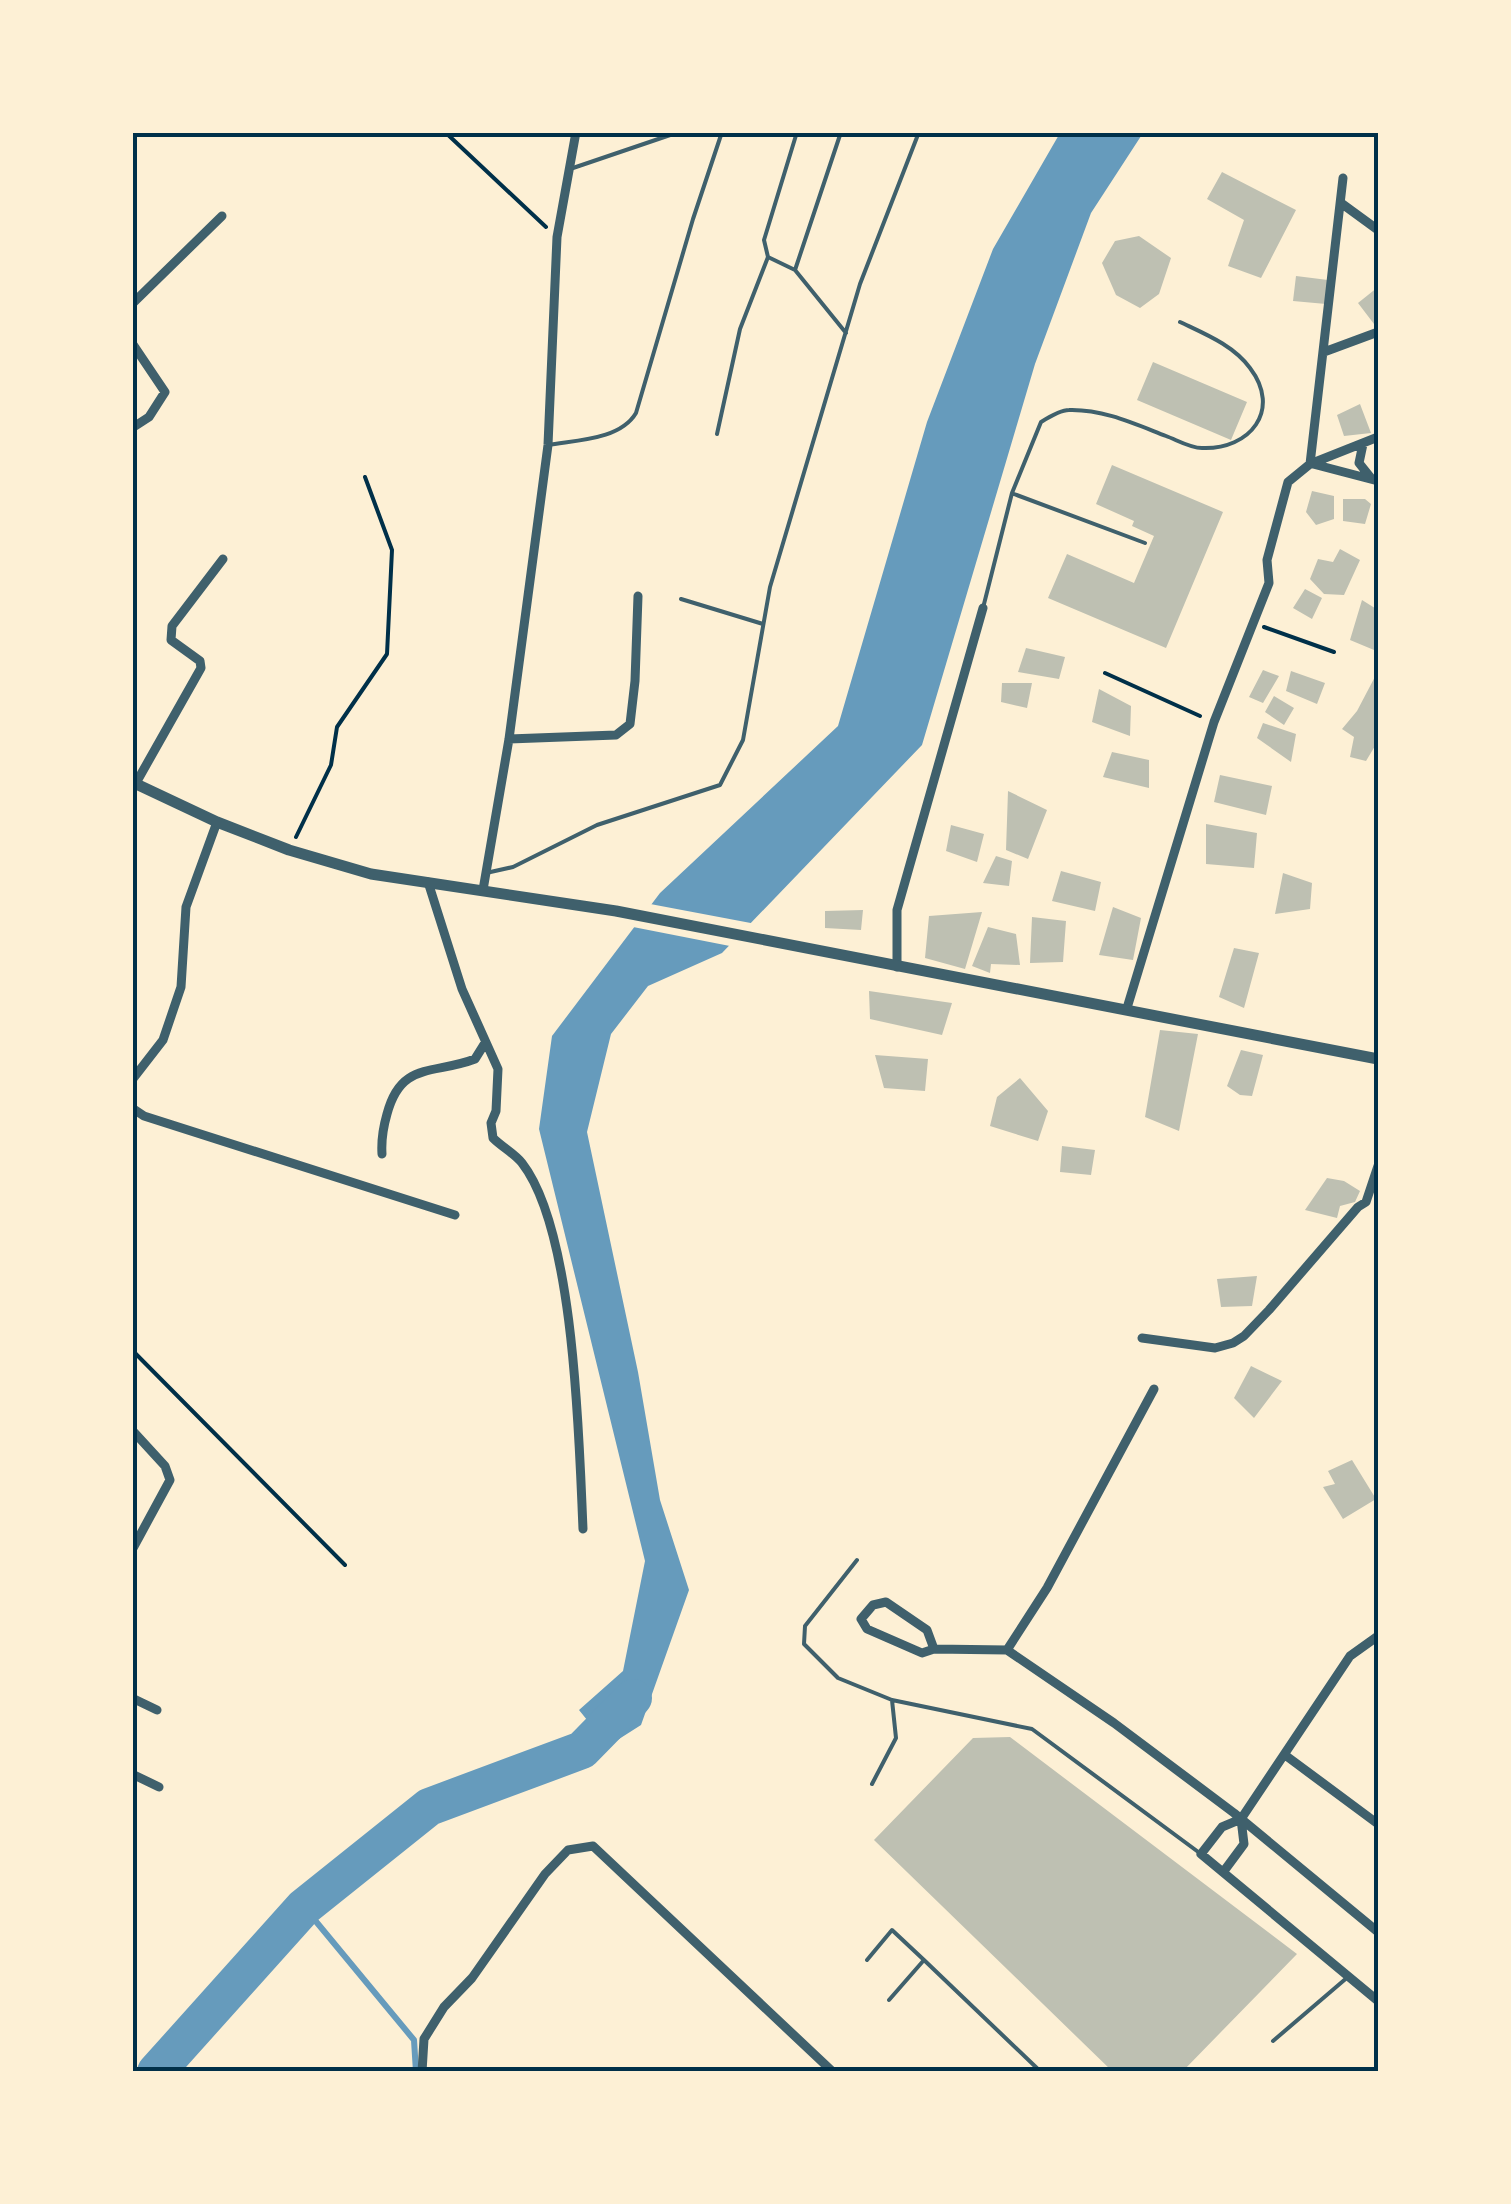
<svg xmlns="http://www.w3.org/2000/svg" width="1511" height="2204" viewBox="0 0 1511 2204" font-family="'DejaVu Sans',sans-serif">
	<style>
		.water { fill: #669bbc }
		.pier { fill: #fdf0d5 }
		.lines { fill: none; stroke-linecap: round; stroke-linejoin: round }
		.stream { stroke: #669bbc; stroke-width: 6 }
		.river { stroke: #669bbc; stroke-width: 38 }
		.building { fill: #bec0b2 }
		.path { stroke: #003049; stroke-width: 4 }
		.service { stroke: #3f606c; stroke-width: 4 }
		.minor { stroke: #3f606c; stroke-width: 9 }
		.tertiary { stroke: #3f606c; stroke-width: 11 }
		.neatline { fill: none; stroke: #003049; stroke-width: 4 }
	</style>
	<rect width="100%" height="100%" fill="#fdf0d5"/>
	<path class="water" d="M1060,133h83l-52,80 -56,151 -113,381 -200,208 -74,33 -37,48 -24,98 51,240 22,128 29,90 -48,135 -33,21 -29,-36 44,-39 22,-110 -106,-432 13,-93 108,-143 178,-167 89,-304 66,-173z"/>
	<path class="pier" d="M645,903l111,21 -21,23 -107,-21z"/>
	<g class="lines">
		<path class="stream" d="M304,1907l110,133 2,32"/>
		<path class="river" d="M156,2072l148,-165 125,-100 153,-57 51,-52"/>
	</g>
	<path class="building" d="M1222,172l74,38 -35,68 -33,-12 16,-46 -37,-21z
		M1139,236l32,22 -12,36 -19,14 -24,-13 -14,-32 13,-22z
		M1296,276l32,4 -2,24 -33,-3z
		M1378,287v34l-4,3 -16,-21z
		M1153,362l94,40 -16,38 -94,-40z
		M1360,404l11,29 -27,3 -7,-21z
		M1112,465l111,47 -57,136 -118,-50 19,-44 67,29 20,-47 -22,-10 2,-5 -38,-17z
		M1312,491l22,5v23l-18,6 -10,-13z
		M1343,499h22l6,5 -6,20 -22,-3z
		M1340,549l20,11 -16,35 -20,-1 -14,-15 8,-20 15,3z
		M1305,589l17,9 -10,21 -19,-11z
		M1362,600l16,10v30l-4,10 -24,-10z
		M1026,648l39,9 -6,22 -41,-7z
		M1263,670l16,6 -16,27 -14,-6z
		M1291,671l34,12 -8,21 -31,-13z
		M1378,671v78l-3,-3 -9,15 -16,-4 4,-20 -12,-8 15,-18z
		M1002,683h30l-5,25 -26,-6z
		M1099,689l32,17 -1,30 -38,-14z
		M1274,696l20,12 -10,17 -19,-13z
		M1263,723l33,11 -5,28 -34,-24z
		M1112,752l37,8v28l-46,-11z
		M1220,775l52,11 -6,29 -52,-13z
		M1008,791l39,19 -19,49 -22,-9z
		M1206,824l51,9 -3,35 -48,-4z
		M951,825l33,9 -7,28 -31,-11z
		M996,856l16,5 -3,25 -26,-3z
		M1061,871l40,11 -6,29 -43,-10z
		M1283,873l29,10 -2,26 -35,5z
		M1113,907l28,11 -8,42 -34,-5z
		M863,910l-2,20 -36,-2v-17z
		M982,912l-17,57 -40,-11 4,-42z
		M1032,917l34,4 -3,41 -33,1z
		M988,927l28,7 4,31 -29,-1 -1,9 -18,-7z
		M1234,948l25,5 -15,55 -25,-11z
		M869,991l83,12 -10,32 -72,-16z
		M1160,1030l38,4 -19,97 -34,-14z
		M1241,1050l22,5 -11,41 -12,-1 -13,-9z
		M875,1055l53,4 -3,32 -41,-3z
		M1020,1078l28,33 -10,30 -48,-15 7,-29z
		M1062,1146l33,4 -4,25 -31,-3z
		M1327,1178l17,3 16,10 -5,11 -15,4 -3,12 -32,-8z
		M1257,1276l-5,30 -31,1 -4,-28z
		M1251,1366l31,15 -28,37 -20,-20z
		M1352,1460l24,39 -33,20 -20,-32 12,-3 -7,-13z
		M1010,1737l287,217 -115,118h-69l-239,-232 99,-102z"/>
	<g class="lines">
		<path class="path" d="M445,132l101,95
			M1264,627l70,25
			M1105,673l95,43
			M296,837l35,-72 6,-38 50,-73 5,-104 -27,-73
			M132,1350l213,215"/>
		<path class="service" d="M841,132l-46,138 51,63
			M573,168l106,-36
			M795,270l-27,-13 -4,-17 33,-108
			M717,434l23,-105 28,-72
			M548,445c28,-5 72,-5 88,-32l57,-194 29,-87
			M1014,494l131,49
			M681,599l82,25
			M983,608l29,-115 29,-71c8,-5 19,-12 28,-12 34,-1 66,14 97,26 11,4 24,12 36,12 48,2 80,-38 48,-80 -17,-23 -45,-34 -70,-46
			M486,873l27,-6 84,-42 123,-40 23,-45 27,-153 90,-303 59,-152
			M857,1560l-52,66 -1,18 34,34 54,22 140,29 169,125
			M872,1784l24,-46 -4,-38
			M867,1960l25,-30 32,30
			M889,2000l35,-40 117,112
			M1273,2041l76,-65"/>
		<path class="minor" d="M1341,203l37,27
			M132,304l90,-88
			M132,343l33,49 -16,25 -17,11
			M1324,352l54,-20
			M1363,444l-4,19 12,15
			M1310,464l33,-286
			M1313,464l65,17
			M509,739l107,-4 14,-11 5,-43 3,-85
			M136,783l65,-115 -1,-7 -29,-21 1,-14 51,-67
			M428,882l34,107 36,80 -2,42 -5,12 2,15c9,9 22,16 29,25 53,68 57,278 61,366
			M483,890l26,-151 39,-294 9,-208 19,-105
			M897,967v-57l86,-302
			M1127,1008l87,-286 55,-139 -2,-23 21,-78 22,-18 68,-27
			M132,1080l31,-40 18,-53 5,-80 31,-85
			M132,1108l12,8 311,99
			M382,1154c-1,-15 1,-26 5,-40 14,-53 46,-39 88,-55l10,-16
			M1142,1338l73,10 18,-5 11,-7 25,-26 89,-103 8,-5 12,-36
			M132,1430l33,36 5,14 -38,70
			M934,1649l-7,-19 -41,-28 -13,3 -12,14 6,10 55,24 12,-4 73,1 107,73 120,90 144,119
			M1007,1650l40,-62 107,-199
			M132,1698l25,12
			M1285,1755l93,69
			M132,1774l27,13
			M1241,1819l109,-163 28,-20
			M1224,1871l20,-27 -3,-25 -19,8 -21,27 177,147
			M422,2072l2,-33 20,-32 28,-29 73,-104 23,-24 25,-4 240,226"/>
		<path class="tertiary" d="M132,782l85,40 72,28 82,24 245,37 762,148"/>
	</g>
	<rect width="1511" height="2204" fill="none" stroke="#fdf0d5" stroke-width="270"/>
	<rect x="135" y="135" width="1241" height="1934" class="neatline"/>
</svg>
